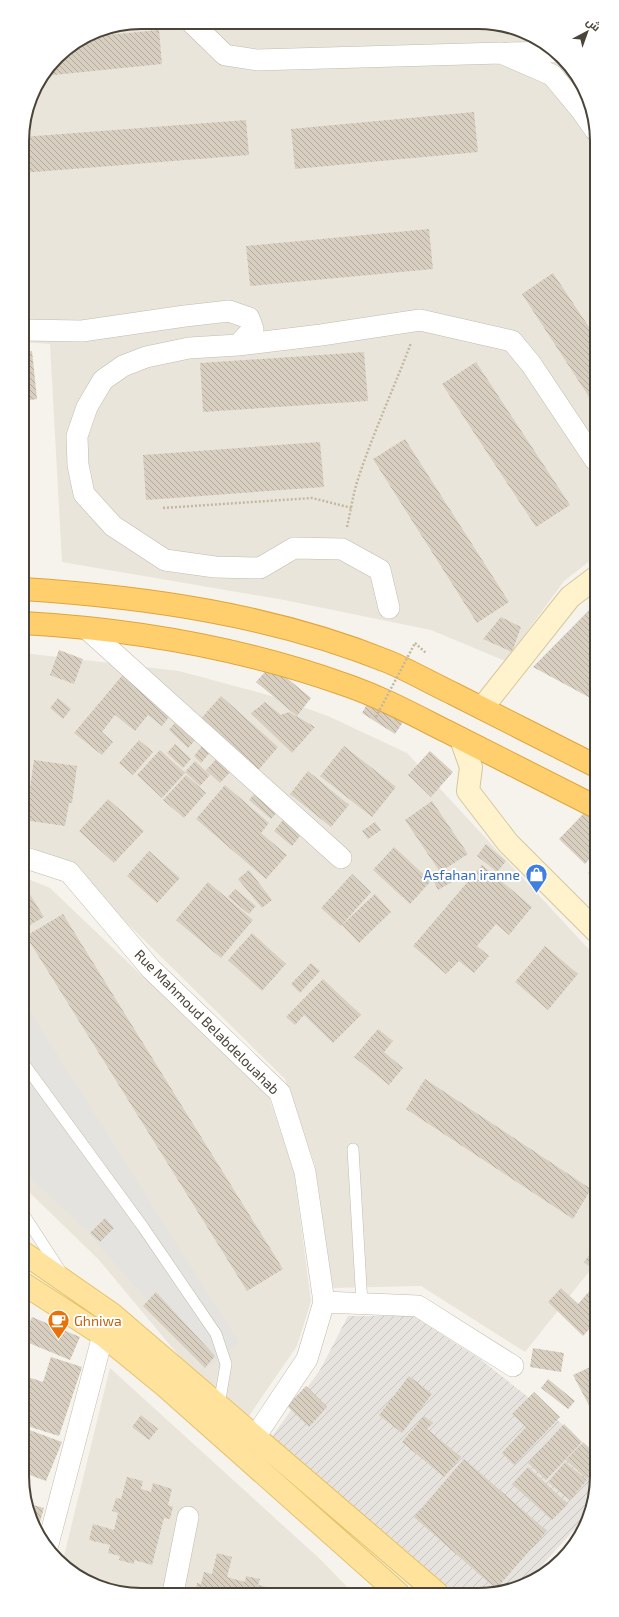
<svg xmlns="http://www.w3.org/2000/svg" width="619" height="1617" viewBox="0 0 619 1617" font-family="'Exo 2',Cairo,sans-serif">
	<style>
		.residential { fill: #eae5da }
		.industrial { fill: url(#industrial-furrows) }
		.parking { fill: #e5e3e0 }
		.building { fill: url(#building-back-hatch) }
		.lines { fill: none; stroke-linecap: round; stroke-linejoin: round }
		.lane-casing { stroke: #c2bbae; stroke-width: 12 }
		.street-casing { stroke: #c2bbae; stroke-width: 22 }
		.secondary-casing { stroke: #d6c79b; stroke-width: 24 }
		.primary-casing { stroke: #e6c16a; stroke-width: 24 }
		.highway-casing { stroke: #e0a43c; stroke-width: 24 }
		.path { stroke: #c4b79f; stroke-width: 2.5; stroke-dasharray: 2 2; stroke-linecap: butt }
		.lane { stroke: #fff; stroke-width: 11 }
		.street { stroke: #fff; stroke-width: 21 }
		.secondary { stroke: #fff3cd; stroke-width: 22 }
		.primary { stroke: #ffe39c; stroke-width: 22 }
		.highway { stroke: #ffcf6e; stroke-width: 22 }
		.path-bridge { stroke: #c4b79f; stroke-width: 2.5; stroke-dasharray: 2 2; stroke-linecap: butt }
		.labels { text-anchor: middle; stroke-width: 4; stroke-linejoin: round; paint-order: stroke }
		.shop-label { font-size: 14px; fill: #366cbe; stroke: #fff; text-anchor: end }
		.street-label { font-size: 14px; fill: #4b4439; stroke: #fff }
		.food-label { font-size: 14px; fill: #c56008; stroke: #fff; text-anchor: start }
		.rim { fill: none; stroke: #4b4439; stroke-width: 2 }
	</style>
	<defs>
		<pattern id="industrial-furrows" width="10" height="10" patternUnits="userSpaceOnUse"><rect width="10" height="10" fill="#e6e2dd"/><path d="M-1 1l2-2M0 10L10 0M9 11l2-2" fill="none" stroke="#c7c3be"/></pattern>
		<pattern id="building-back-hatch" width="6" height="6" patternUnits="userSpaceOnUse"><rect width="6" height="6" fill="#d8cfc1"/><path d="M-1 5l2 2M0 0l6 6M5-1l2 2" fill="none" stroke="#b1aa9e"/></pattern>
	</defs>
	<rect width="100%" height="100%" fill="#f6f3ec"/>
	<path class="residential" d="M141,22l360,2 30,10 31,23 19,25 14,36v439l-31,24 -52,71 -2,11 -79,-33 -147,-30 -222,-38 -12,-218 -27,-2 -1,-209 12,-45 28,-36 34,-21z
		M23,653l156,18 89,24 60,21 79,37 189,204v306l-71,89 -104,-66 -88,2 -18,-123 -30,-86 -220,-217 -42,-18z
		M23,877l27,11 219,209 25,75 17,129 -14,45 -57,83 -141,-169 -75,-73z
		M110,1368l211,192 32,33h-235l-30,-10 -26,-19z"/>
	<path class="industrial" d="M348,1316h65l67,43 91,72 26,45v7l-7,29 -64,71 -25,10h-52l-178,-155 49,-68z"/>
	<path class="parking" d="M24,1002l215,341 -34,25 -117,-136 -64,-61z"/>
	<path class="building" d="M159,30l3,34 -118,12 18,-24 24,-15z
		M474,112l4,40 -183,17 -4,-40z
		M246,120l3,35 -227,18v-36z
		M429,229l4,40 -183,17 -4,-40z
		M553,273l42,63v70l-73,-112z
		M32,351l5,48 -14,2v-49z
		M364,352l4,49 -165,11 -3,-49z
		M476,362l94,143 -34,22 -94,-143z
		M405,439l104,163 -32,21 -104,-164z
		M320,442l4,45 -178,13 -3,-45z
		M595,604l1,97 -63,-34z
		M501,617l20,10 -9,25 -29,-13z
		M59,650l24,9 -9,25 -24,-9z
		M271,665l40,33 -14,18 -41,-34z
		M126,671l46,42 -10,13 -14,-11 -13,16 -20,-16 -13,17 11,10 -11,13 -28,-22z
		M221,696l57,51 -23,27 -58,-51z
		M58,698l13,11 -8,10 -13,-11z
		M369,701l34,21 -8,12 -33,-21z
		M265,702l16,13 8,-3 26,15 -23,26 -41,-40z
		M177,720l20,18 -9,10 -19,-18z
		M139,740l14,12 -20,23 -14,-12z
		M205,742l8,7 -12,14 -7,-7z
		M175,744l16,15 -8,9 -16,-15z
		M23,746h4l-3,15h-1z
		M344,746l52,41 -24,30 -52,-41z
		M160,750l25,23 -23,25 -25,-23z
		M430,751l23,21 -22,25 -23,-22z
		M220,755l15,12 -15,16 -14,-13z
		M34,760l43,6 -5,37h-3l-4,23 -42,-6v-24h6z
		M195,761l15,14 -10,11 -15,-14z
		M308,771l41,34 -18,22 -41,-33z
		M186,775l20,18 -22,25 -21,-18z
		M225,785l44,38 -8,10 26,22 -21,24 -70,-60z
		M257,791l21,20 -7,8 -22,-19z
		M108,799l36,32 -30,32 -35,-32z
		M432,801l36,53 -28,18 -35,-52z
		M586,811l10,10v31l-11,12 -26,-25z
		M287,815l18,15 -13,16 -18,-15z
		M375,822l6,8 -13,9 -6,-8z
		M486,844l20,17 -9,11 -20,-16z
		M394,847l37,34 -21,23 -37,-34z
		M149,851l31,27 -23,25 -30,-27z
		M482,865l50,42 -23,28 -13,-11 -19,22 12,10 -15,17 -15,-12 -13,13 -33,-28z
		M596,865v15l-8,-7z
		M249,870l23,30 -10,8 -24,-29z
		M449,870l6,10 -17,10 -5,-10z
		M352,874l19,18 -30,34 -20,-18z
		M208,882l45,38 -32,38 -45,-38z
		M23,883l21,34 -21,12z
		M235,889l21,17 -7,8 -21,-17z
		M375,894l16,18 -32,31 -17,-18z
		M63,914l220,355 -36,22 -221,-355z
		M252,933l34,31 -24,27 -34,-31z
		M545,946l33,28 -30,36 -33,-28z
		M311,963l9,8 -20,22 -9,-9z
		M323,979l38,36 -28,28 -29,-28 -9,10 -9,-8z
		M378,1029l15,12 -9,11 19,16 -14,17 -35,-28z
		M425,1079l166,110 -18,30 -167,-110z
		M105,1218l9,10 -14,14 -10,-9z
		M596,1246v26l-12,-10z
		M593,1287l3,3 1,31 -14,15 -35,-34 13,-14 17,16z
		M156,1292l59,64 -10,12 -62,-62z
		M32,1317l48,20 -10,23 -46,-19v-4z
		M533,1348l31,5 -3,19 -31,-5z
		M51,1357l31,10 -23,69 -35,-11v-12l6,-19 -6,-2 1,-16 18,6z
		M590,1367l7,13v33l-3,2 -21,-40z
		M409,1376l23,18 -30,39 -23,-18z
		M548,1379l27,22 -7,8 -27,-21z
		M306,1386l21,21 -18,20 -22,-21z
		M534,1392l26,25 -46,48 -12,-12 24,-26 -14,-13z
		M141,1415l17,14 -9,11 -17,-13z
		M424,1416l9,7 -6,6 34,28 -17,20 -42,-35z
		M564,1424l18,18 -36,38 -18,-17z
		M24,1428l38,14 -16,39 -22,-8z
		M583,1442l14,13v14l-10,10 -21,-19z
		M464,1459l83,72 -51,58 -82,-72z
		M565,1462l22,18 -17,20 -22,-18z
		M528,1467l40,37 -16,16 -40,-36z
		M127,1477l16,4 -2,8 10,3 2,-9 19,6 -4,16 5,2 -3,12 -6,-1 -12,47 -18,-5v4l-15,-4 1,-4 -12,-3 2,-8 -21,-5 4,-16 21,6 4,-17 -6,-2 4,-13 5,1z
		M26,1503l18,5 -7,24z
		M217,1553l15,4 -5,20 18,5 1,-6 14,3 -2,6 23,5 -1,3h-85l2,-10 4,1 3,-12 8,2z"/>
	<g class="lines">
		<defs>
			<path id="lane" d="M24,1064l119,163 73,107 10,30 -7,41
				M353,1149l9,155
				M24,1215l37,57"/>
			<path id="street" d="M191,22l34,33 32,5 244,-7 51,22 29,35 14,20
				M508,53l47,-1
				M23,330l59,1 103,-15 44,-5 20,7 4,11 -15,16
				M389,608l-9,-38 -38,-21 -48,-1 -34,20 -45,-1 -50,-7 -52,-34 -29,-32 -6,-29 -1,-29 10,-29 16,-27 20,-14 23,-9 43,-9 49,-3 83,-10 99,-15 92,21 19,23 64,96
				M86,628l255,230
				M23,857l46,15 82,97 129,124 25,79 19,130 -17,57 -52,78
				M324,1302l94,4 95,60
				M47,1548l56,-213
				M173,1593l15,-76"/>
			<path id="secondary" d="M482,708l88,-111 25,-19
				M461,739l10,28 -3,24 40,52 88,88"/>
			<path id="primary" d="M24,1253l88,61 325,279
				M24,1284l80,52 61,50 233,207"/>
			<path id="highway" d="M23,589c124,8 250,26 366,73 21,9 42,21 63,31 48,24 96,49 144,73
				M23,623c108,6 218,25 320,61 36,12 69,30 103,47 50,25 100,51 150,76"/>
		</defs>
		<use href="#lane" class="lane-casing"/>
		<use href="#street" class="street-casing"/>
		<use href="#secondary" class="secondary-casing"/>
		<use href="#primary" class="primary-casing"/>
		<use href="#highway" class="highway-casing"/>
		<path class="path" d="M163,508l149,-10 40,10
			M347,527c4,-17 6,-34 12,-51 15,-45 35,-88 52,-133
			M415,643l11,10"/>
		<use href="#lane" class="lane"/>
		<use href="#street" class="street"/>
		<use href="#secondary" class="secondary"/>
		<use href="#primary" class="primary"/>
		<use href="#highway" class="highway"/>
		<path class="path-bridge" d="M376,717l39,-74"/>
	</g>
	<defs>
		<symbol id="shop-pin" viewBox="-11 -11 22 30"><path d="M0 17L-7.5 6A9.5 9.5 0 1 1 7.5 6Z" fill="#3f7fe0" stroke="#fff"/><path d="M-5-2.5h2.3a2.7 3.5 0 0 1 5.4 0H5L5.5 6h-11ZM-1.5-2.5h3a1.5 2.3 0 0 0-3 0Z" fill="#fff"/></symbol>
		<symbol id="cafe-pin" viewBox="-11 -11 22 30"><path d="M0 17L-7.5 6A9.5 9.5 0 1 1 7.5 6Z" fill="#e8710a" stroke="#fff"/><path d="M-5.5-4.5H6V0H3Q3 3.5 0 3.5H-2.5Q-5.5 3.5-5.5 0ZM3-3.2v2h1.7v-2ZM-6 4.5H4V6H-6Z" fill="#fff"/></symbol>
	</defs>
	<g fill-rule="evenodd">
		<use href="#shop-pin" x="524" y="862" width="25" height="34"/>
		<use href="#cafe-pin" x="46" y="1308" width="25" height="34"/>
	</g>
	<g class="labels">
		<g class="shop-label">
			<text x="520" y="880">Asfahan iranne</text>
		</g>
		<g class="street-label">
			<text transform="translate(207 1022) rotate(45)" y="5">Rue Mahmoud Belabdelouahab</text>
		</g>
		<g class="food-label">
			<text x="74" y="1326">Ghniwa</text>
		</g>
	</g>
	<path d="M0 0H619V1617H0ZM141 29H478A112 112 0 0 1 590 141V1476A112 112 0 0 1 478 1588H141A112 112 0 0 1 29 1476V141A112 112 0 0 1 141 29Z" fill="#fff" fill-rule="evenodd"/>
	<path class="rim" d="M141 29H478A112 112 0 0 1 590 141V1476A112 112 0 0 1 478 1588H141A112 112 0 0 1 29 1476V141A112 112 0 0 1 141 29Z"/>
	<g transform="translate(587 32) rotate(41)" stroke="#ffffff" stroke-width="3" paint-order="stroke">
	<path d="M0-3L7 15L0 10L-7 15Z" fill="#4b4439"/>
	<text y="-6" font-size="11" font-weight="bold" text-anchor="middle" fill="#4b4439">ش</text>
	</g>
</svg>
